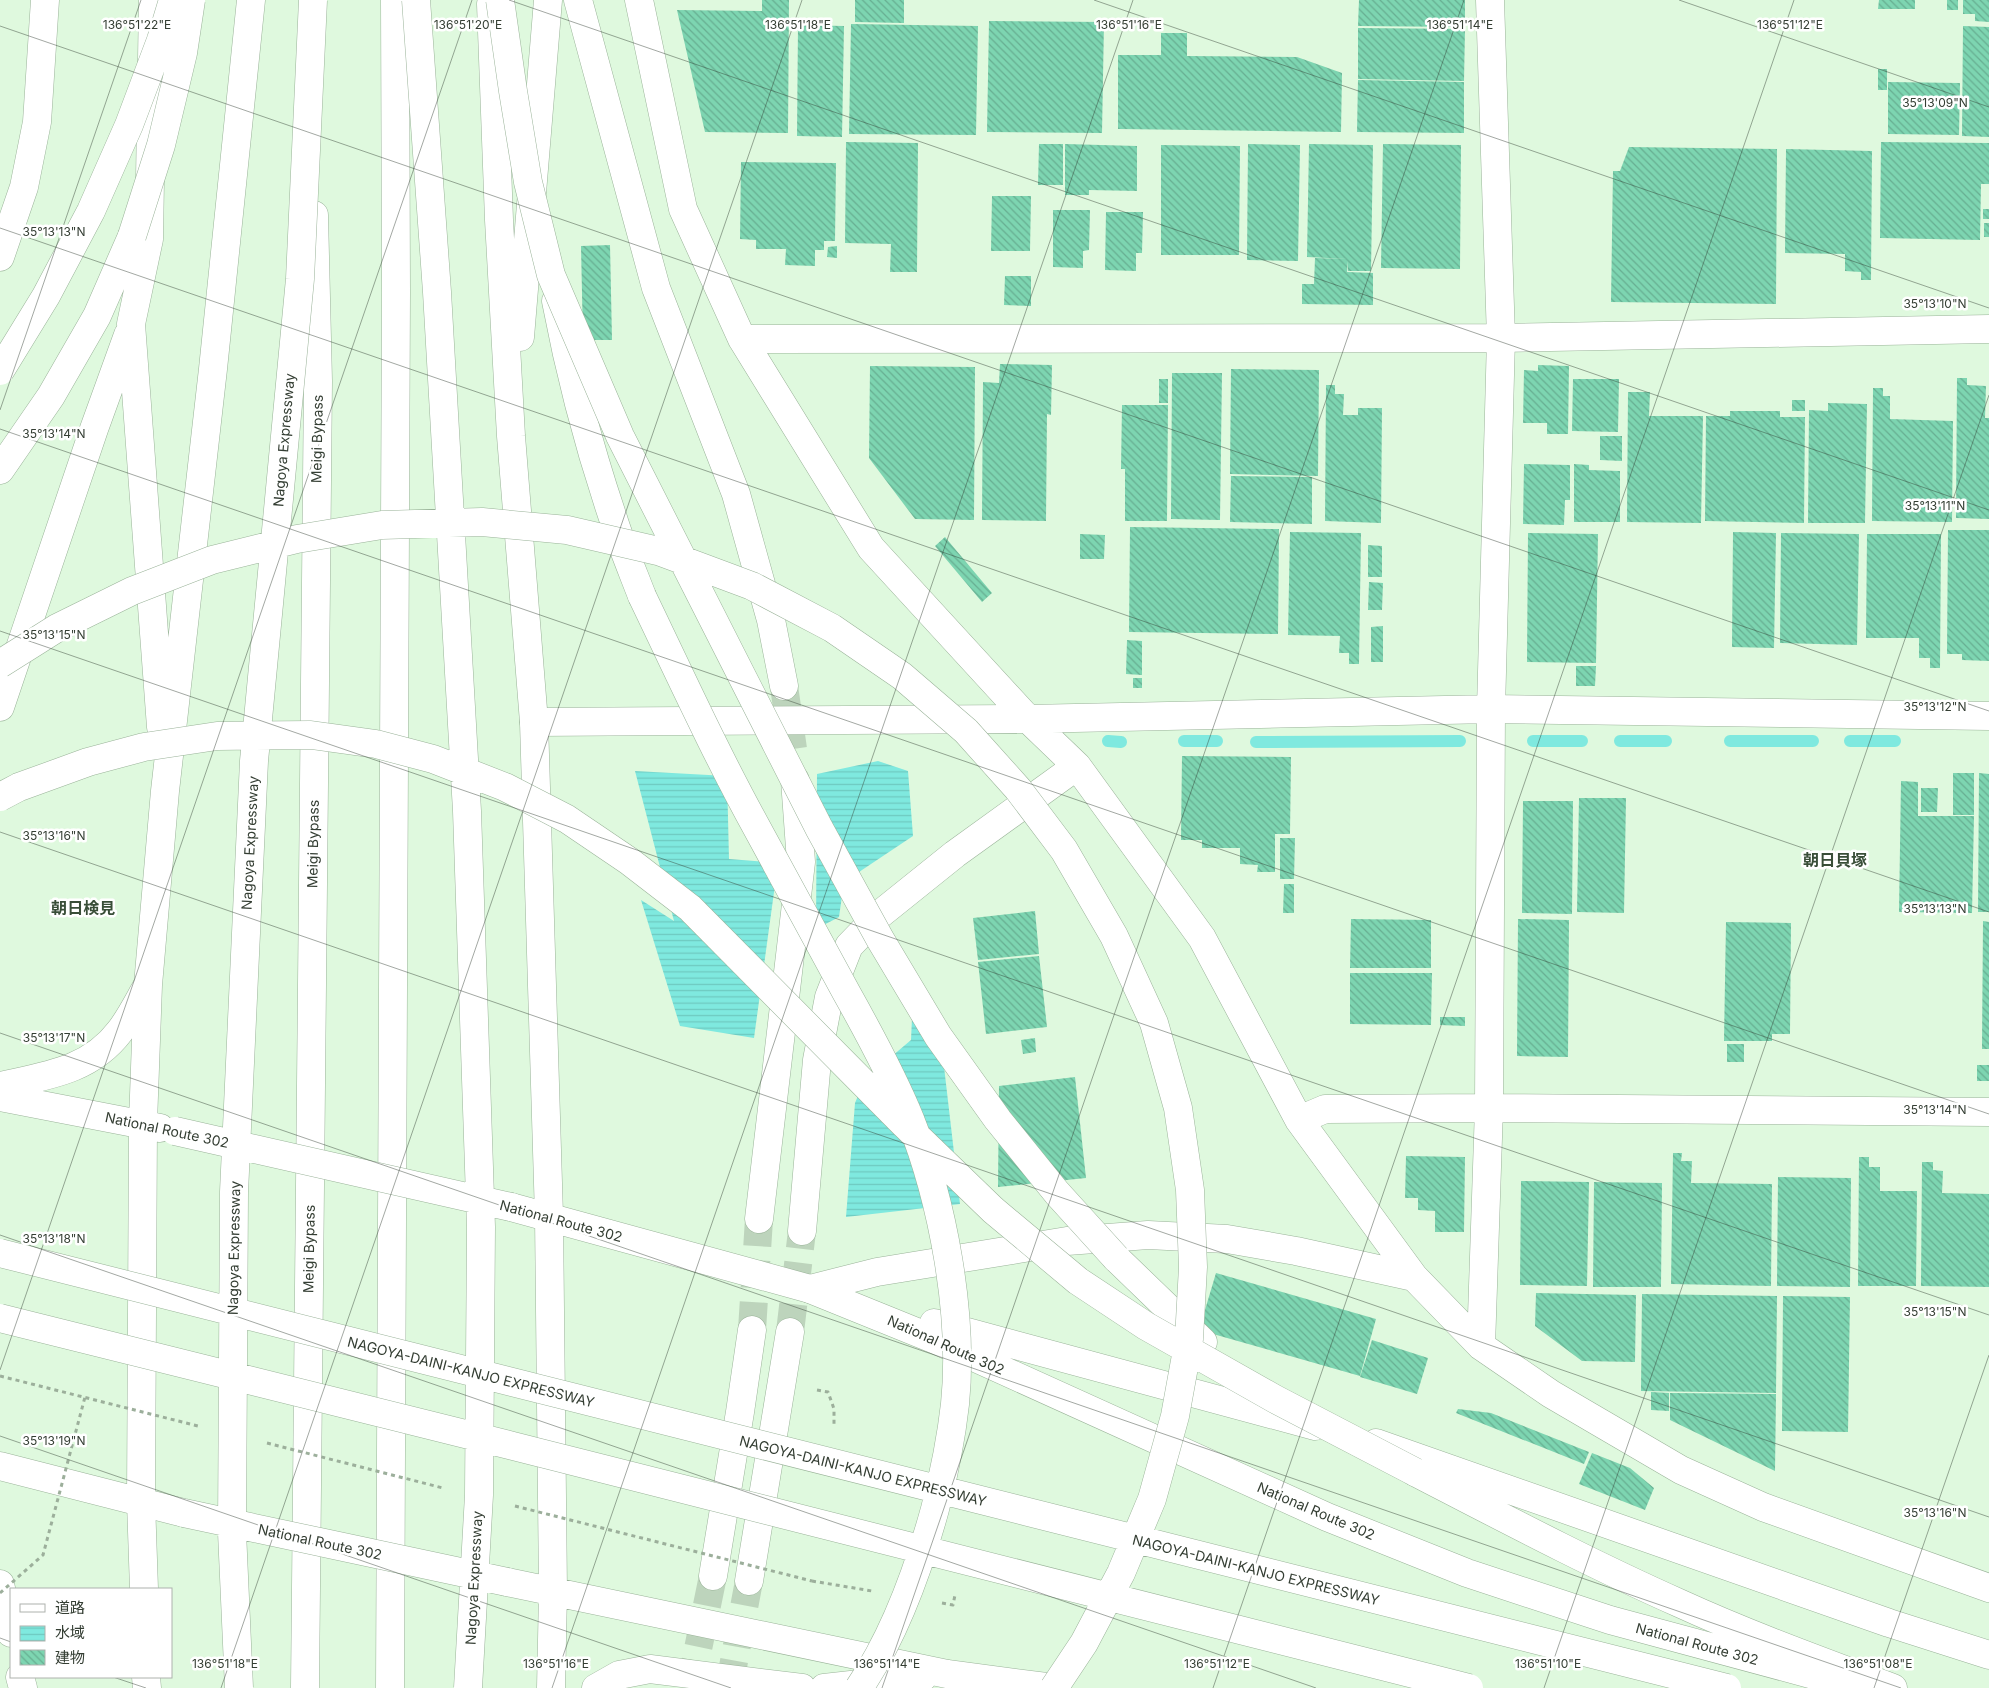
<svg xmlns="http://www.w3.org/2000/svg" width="1989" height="1688" viewBox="0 0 1989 1688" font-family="Inter,'Noto Sans JP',sans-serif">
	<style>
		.water { fill: url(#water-rules) }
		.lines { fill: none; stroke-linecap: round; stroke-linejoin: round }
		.stream { stroke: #7fe9df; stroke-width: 12 }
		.building { fill: url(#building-back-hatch) }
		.minor-tunnel { stroke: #bdd4bc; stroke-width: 28; stroke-dasharray: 28 14; stroke-linecap: butt }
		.highway-tunnel { stroke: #bdd4bc; stroke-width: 28; stroke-dasharray: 28 14; stroke-linecap: butt }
		.minor-casing { stroke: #9ab399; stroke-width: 29 }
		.highway-casing { stroke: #9ab399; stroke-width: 29 }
		.path { stroke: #9caf9b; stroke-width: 3; stroke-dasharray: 4 4; stroke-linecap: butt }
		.minor { stroke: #fff; stroke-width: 28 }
		.highway { stroke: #fff; stroke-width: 28 }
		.highway-bridge-casing { stroke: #9ab399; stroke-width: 29; stroke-linecap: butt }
		.path-bridge { stroke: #9caf9b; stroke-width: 3; stroke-dasharray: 4 4; stroke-linecap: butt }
		.highway-bridge { stroke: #fff; stroke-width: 28 }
		.ticks { fill: none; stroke: #343e33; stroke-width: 1; stroke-opacity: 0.45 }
		.labels { text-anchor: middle; stroke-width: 5; stroke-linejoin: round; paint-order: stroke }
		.street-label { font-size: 14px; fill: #343e33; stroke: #fff }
		.quarter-label { font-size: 16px; font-weight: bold; fill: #394e38; stroke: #fff }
		.ticks-label { font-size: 12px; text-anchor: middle; fill: #343e33; stroke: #fff; stroke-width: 5; stroke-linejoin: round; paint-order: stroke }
	</style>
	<defs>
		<pattern id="water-rules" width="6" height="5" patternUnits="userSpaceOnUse" patternTransform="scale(1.25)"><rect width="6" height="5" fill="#7fe9df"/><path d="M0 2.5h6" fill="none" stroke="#6ec9c0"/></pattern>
		<pattern id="building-back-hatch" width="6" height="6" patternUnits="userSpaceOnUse" patternTransform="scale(1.25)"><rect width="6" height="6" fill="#7dd5b1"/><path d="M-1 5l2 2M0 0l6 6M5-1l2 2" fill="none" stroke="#67ae91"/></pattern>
	</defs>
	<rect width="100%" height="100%" fill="#dff9de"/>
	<path class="water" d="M878,761l30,10 5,65 -69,46 -5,35 -23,12 1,-155z
		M635,771l92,5 2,83 49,4 -24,175 -74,-12 -39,-126 33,21z
		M938,1015l22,189 -114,13 9,-114 10,-24 46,-39 1,-22z"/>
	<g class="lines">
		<path class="stream" d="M1108,741l13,1
			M1184,741h33
			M1533,741h49
			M1620,741h46
			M1730,741h83
			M1850,741h45
			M1256,742l204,-1"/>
	</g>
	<path class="building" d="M762,0h27l-1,133 -83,-1 -28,-122 85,1z
		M855,0h49v23l-49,-1z
		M1359,0h106v27l-107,-1z
		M1879,0h36v9h-37z
		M1947,0h11v10h-11z
		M1963,0h26v22l-14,-1v-7h-12z
		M989,21l115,1 -2,111 -115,-1z
		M851,24l127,2 -2,109 -127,-1z
		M798,25l46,1 -2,111 -45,-1z
		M1963,26l26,1v110l-27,-1z
		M1358,28l107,1 -1,52 -106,-2z
		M1161,33h26v23l110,1 45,16 -1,59 -223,-3v-74h43z
		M1878,69h9v21h-9z
		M1358,80l106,2v51l-107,-1z
		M1888,82l72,1 -1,52 -71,-1z
		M846,142l72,1 -1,129h-27l1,-28 -46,-1z
		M1881,142l108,1v41h-8l-1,56 -100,-2z
		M1039,144h24v41h-25z
		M1065,144l72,2v45l-48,-1v5h-24z
		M1248,144l52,1 -2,116 -51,-1z
		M1309,144l64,1 -2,126h-23v-10l-1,11 26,1v32l-71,-1v-20h12l1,-26 33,1 -41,-2z
		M1383,144l78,1 -1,124 -79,-1z
		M1161,145l79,1 -1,109h-78z
		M1629,147l148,2 -1,155 -165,-2 2,-131h7z
		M1786,149l86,2 -1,129h-10v-8l-16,-1v-17l-60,-1z
		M741,162l95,1 -1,78h-11v9h-9v16l-30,-1 1,-16h-30v-9l-16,-1z
		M992,196h39l-1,55h-39z
		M1983,209h6v10h-6z
		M1053,210h37l-1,40 -6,1v17l-30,-1z
		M1106,212h37l-1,41h-6v18l-31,-1z
		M1984,223h5v14h-5z
		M610,245l2,95h-29l-2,-94z
		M837,246v12l-10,-1 1,-10z
		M1005,276h26v30l-27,-1z
		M1000,364l52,1 -1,50 -4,-1 -1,107 -64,-1 1,-138 16,1z
		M1538,365l31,1 -1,68h-21v-11h-24l1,-53 14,1z
		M870,366l105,1 -1,153 -59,-1 -46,-61z
		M1231,369l88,1 -1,106 -88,-2z
		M1172,373h50l-2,147 -49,-1z
		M1957,378h10v7l19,1 -1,32h4v101l-33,-1z
		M1159,379h9v24h-9z
		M1573,379h46l-1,53 -46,-1z
		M1326,385h9v9h9l-1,21h15v-7h24l-1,115 -56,-2z
		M1873,388h10v8h7v23l63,2 -1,101 -80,-1z
		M1628,392h22l-1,24h54l-2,107 -74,-1z
		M1792,400h13v11h-13z
		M1828,403l39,1 -2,119h-57l1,-113 19,1z
		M1122,405h46l-1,116h-42v-52h-4z
		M1730,411h50v6h25l-1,106 -99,-2 1,-105h24z
		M1600,436h22v25l-22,-1z
		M1524,464l46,1v35h-5l-1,25 -41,-1z
		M1574,464l15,1v5l31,1v51h-46z
		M1231,476l81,1v47l-82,-2z
		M1130,527l149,2 -1,105 -149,-2z
		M1948,530h41v131l-27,-1v-6h-15z
		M1290,532l71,1 -2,131h-10v-11h-10l1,-17 -52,-1z
		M1733,532l43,1 -2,115 -42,-1z
		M1528,533l70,1 -2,129 -69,-1z
		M1781,533l78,1 -2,111 -77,-2z
		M1080,534l25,1 -1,24h-24z
		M1867,534h74l-1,134h-10v-10h-11v-20h-53z
		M945,537l47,56 -10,9 -47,-56z
		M1368,545l14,1v31h-14z
		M1369,582l14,1 -1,27h-14z
		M1383,626v36h-12v-35z
		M1127,640l15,1v34l-16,-1z
		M1576,666h20l-1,20h-19z
		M1133,678h9v10h-9z
		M1182,756l109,1 -1,77h-15v38h-18l1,-7 -18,-1v-16h-38v-8h-21z
		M1953,773h21v42h-21z
		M1979,773l10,1v138h-11z
		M1901,781l17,1v34h56l-2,97 -73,-1z
		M1921,788h17l-1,24h-16z
		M1579,798h47l-2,115 -47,-1z
		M1523,801h50l-1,113 -50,-1z
		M1280,838h15l-1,41h-14z
		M1284,884h10v29h-11z
		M1035,911l4,43 -61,6 -5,-42z
		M1351,919l80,1v48h-81z
		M1518,919l51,1 -1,137 -51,-1z
		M1983,921l6,1v127h-7z
		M1726,922l65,1 -1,111h-18v7h-48z
		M1039,956l8,71 -61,7 -8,-72z
		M1350,973h82l-1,52 -81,-1z
		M1440,1017h25v9l-25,-1z
		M1035,1038l1,14 -13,2 -2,-14z
		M1727,1044h17v18h-17z
		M1977,1065h12v16h-12z
		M1075,1077l11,101 -88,9 1,-101z
		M1673,1153h9l-1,8h11l-1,22 81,1 -1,102 -100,-2z
		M1406,1156l59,1 -1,75h-29v-21l-17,-1v-12h-13z
		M1859,1157h10v10h11v24h37l-1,95h-58z
		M1922,1162h11v8l10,1 -1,22 47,1v93l-68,-1z
		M1778,1177l73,1 -1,109 -73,-1z
		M1521,1181l68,1 -2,104 -67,-1z
		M1594,1182l68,1 -1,104h-68z
		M1216,1273l160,46 -16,57 -161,-46z
		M1536,1293l100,2 -1,67 -53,-1 -47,-35z
		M1642,1294l135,2 -1,97 -135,-2z
		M1783,1296l67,1 -2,135 -66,-1z
		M1372,1340l56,18 -11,36 -57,-17z
		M1651,1392l18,1v18l-18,-1z
		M1670,1393l106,1 -1,77 -105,-51z
		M1458,1409l33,4 98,39 -5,12 -128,-51z
		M1592,1453l38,15 24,20 -9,22 -66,-26z"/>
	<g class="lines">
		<path class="minor-tunnel" d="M790,1332l12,-101
			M729,1688l20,-107"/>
		<path class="highway-tunnel" d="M784,686l9,63
			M752,1330l7,-111
			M690,1688l23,-112"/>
		<defs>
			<path id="minor" d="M639,0l44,209 59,130 129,209 157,171 49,47 125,172 97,182 115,157 67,69 70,48 130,76 82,37 226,81
				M0,257l24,-70 13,-65 8,-122
				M742,339l759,-1 488,-9
				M534,722l494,-3 463,-10 498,7
				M1299,1120l26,-11 164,-1 500,4
				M802,1231l15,-171 12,-63 20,-51 30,-31 76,-61 122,-88
				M810,1289l67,-17 190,-31 81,-6 79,4 69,12 118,26
				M1481,1346l8,-238 2,-399 10,-371 -11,-338
				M749,1581l41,-249"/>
			<path id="highway" d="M153,0l-4,239 -18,85 30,403
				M578,0l78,288 80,206 35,126 13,66
				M491,4l8,216 12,216 23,286 15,494 4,376 -2,96
				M556,301c14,74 33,146 57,217 8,26 19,52 29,78
				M520,337l28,-337
				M0,470l51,-74 46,-80 35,-80
				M0,707l94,-278 34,-94
				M0,1086c45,-10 90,-15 120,-55 10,-13 18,-29 26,-43
				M0,1097l160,31
				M511,1207l299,82 126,51 391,177 140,56 143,47 252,68
				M759,1219l42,-357 -6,-82
				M1116,1258l87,84
				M934,1323l381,103
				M1376,1443l513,180 100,32
				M0,1466l184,47
				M1415,1472c87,45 174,91 264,131 70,32 142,58 214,85
				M713,1576l27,-164 12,-82
				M507,1582l440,92 107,14
				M0,1584l11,49
				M144,1589l-3,-87 2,-379 5,-138 17,-194 48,-422 38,-369
				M20,1677l3,11
				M146,1677l1,11
				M305,1688l13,-1307 -4,-166
				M390,1688l6,-1396 -1,-292
				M596,1688l23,-13 31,-6 152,19
				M824,1688l99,-11"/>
		</defs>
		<use href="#minor" class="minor-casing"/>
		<use href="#highway" class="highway-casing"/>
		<path class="path" d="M817,1390l11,2 6,17v17
			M812,1581l60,10
			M942,1603l11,2 2,-10"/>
		<use href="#minor" class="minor"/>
		<use href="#highway" class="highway"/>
		<defs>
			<path id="highway-bridge" d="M416,0l21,292 30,519 14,416 -2,268 -11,193
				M500,0l13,91 15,91 23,93 69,161 199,392 61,111 58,97 60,84 59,73 59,65
				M132,236l29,-91 22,-92 8,-53
				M0,371l46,-75 45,-85 38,-86 32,-85 12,-40
				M642,596c38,79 74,158 116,234 29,54 59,108 88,162 23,41 46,83 64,127 33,83 54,196 45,285 -4,36 -11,70 -20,105 -17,62 -40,126 -76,179
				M0,664l57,-36 75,-37 80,-31 85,-21 85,-14 100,-3 85,8 91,21 94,35 80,42 70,48 64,55 52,58 46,61 50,86 40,87 24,85 12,82 3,77 -4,72 -14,77 -23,83 -31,74 -37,70 -30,45
				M0,797l19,-10 69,-25 56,-15 73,-11 94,-1 65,9 57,15 72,28 62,32 62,42 61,47 213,215 90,87 85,71 68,45 129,73 140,73
				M175,1131l336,76
				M0,1253l1727,435
				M0,1318l513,128 956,242
				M184,1513l323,69
				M239,1688l-7,-156 2,-340 20,-431 46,-482 13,-279"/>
		</defs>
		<use href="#highway-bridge" class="highway-bridge-casing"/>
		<path class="path-bridge" d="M0,1376l198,50
			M267,1443l176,45
			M515,1506l297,75
			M0,1593l43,-38 42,-158"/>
		<use href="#highway-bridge" class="highway-bridge"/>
	</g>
	<path class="ticks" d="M509,0l1480,510M1094,0l895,308M1679,0l310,107M0,26l1989,685M0,228l1989,684M0,410l141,-410M0,429l1989,685M0,631l1989,684M0,832l1989,685M0,1033l1901,655M0,1235l1316,453M0,1370l472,-1370M0,1436l731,252M0,1638l11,4M113,1677l33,11M221,1688l581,-1688M552,1688l581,-1688M882,1688l582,-1688M1213,1688l581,-1688M1544,1688l445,-1293M1874,1688l115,-333"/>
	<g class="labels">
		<g class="street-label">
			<text transform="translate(317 439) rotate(-89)" y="5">Meigi Bypass</text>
			<text transform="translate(284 440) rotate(-85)" y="5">Nagoya Expressway</text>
			<text transform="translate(250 843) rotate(-87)" y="5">Nagoya Expressway</text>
			<text transform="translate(313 844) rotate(-89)" y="5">Meigi Bypass</text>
			<text transform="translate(167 1130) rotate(12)" y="5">National Route 302</text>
			<text transform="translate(561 1221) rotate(15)" y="5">National Route 302</text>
			<text transform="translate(234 1248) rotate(-89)" y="5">Nagoya Expressway</text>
			<text transform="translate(309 1249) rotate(-89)" y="5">Meigi Bypass</text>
			<text transform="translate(946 1345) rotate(24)" y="5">National Route 302</text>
			<text transform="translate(471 1372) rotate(14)" y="5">NAGOYA-DAINI-KANJO EXPRESSWAY</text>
			<text transform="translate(863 1471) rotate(14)" y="5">NAGOYA-DAINI-KANJO EXPRESSWAY</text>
			<text transform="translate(1316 1511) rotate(23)" y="5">National Route 302</text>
			<text transform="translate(320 1542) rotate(12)" y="5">National Route 302</text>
			<text transform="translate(1256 1570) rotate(14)" y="5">NAGOYA-DAINI-KANJO EXPRESSWAY</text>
			<text transform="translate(474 1578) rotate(-87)" y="5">Nagoya Expressway</text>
			<text transform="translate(1697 1644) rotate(15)" y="5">National Route 302</text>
		</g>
		<g class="quarter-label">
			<text x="1835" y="866">朝日貝塚</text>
			<text x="83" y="914">朝日検見</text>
		</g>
	</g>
	<g class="ticks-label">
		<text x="137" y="29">136°51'22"E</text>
		<text x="468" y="29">136°51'20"E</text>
		<text x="798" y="29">136°51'18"E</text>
		<text x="1129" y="29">136°51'16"E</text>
		<text x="1460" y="29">136°51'14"E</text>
		<text x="1790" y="29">136°51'12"E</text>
		<text x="1935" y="107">35°13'09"N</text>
		<text x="54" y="236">35°13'13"N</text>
		<text x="1935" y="308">35°13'10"N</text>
		<text x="54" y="438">35°13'14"N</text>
		<text x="1935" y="510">35°13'11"N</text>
		<text x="54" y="639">35°13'15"N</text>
		<text x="1935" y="711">35°13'12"N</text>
		<text x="54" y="840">35°13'16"N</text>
		<text x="1935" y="913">35°13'13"N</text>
		<text x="54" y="1042">35°13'17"N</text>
		<text x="1935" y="1114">35°13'14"N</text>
		<text x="54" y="1243">35°13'18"N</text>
		<text x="1935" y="1316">35°13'15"N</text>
		<text x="54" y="1445">35°13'19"N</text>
		<text x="1935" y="1517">35°13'16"N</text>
		<text x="225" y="1668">136°51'18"E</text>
		<text x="556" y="1668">136°51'16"E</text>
		<text x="887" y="1668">136°51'14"E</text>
		<text x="1217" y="1668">136°51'12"E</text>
		<text x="1548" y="1668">136°51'10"E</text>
		<text x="1878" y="1668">136°51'08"E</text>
	</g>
	<rect x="10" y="1588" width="162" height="90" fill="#ffffff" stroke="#aeb2ad"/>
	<rect x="20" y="1604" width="25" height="8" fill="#ffffff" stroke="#aeb2ad"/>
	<text x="55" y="1613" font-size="15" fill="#343e33">道路</text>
	<rect x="20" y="1626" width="25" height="15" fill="url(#water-rules)" stroke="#aeb2ad"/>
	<text x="55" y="1638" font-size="15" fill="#343e33">水域</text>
	<rect x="20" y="1650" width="25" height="15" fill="url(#building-back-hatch)" stroke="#aeb2ad"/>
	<text x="55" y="1663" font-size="15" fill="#343e33">建物</text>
</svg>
